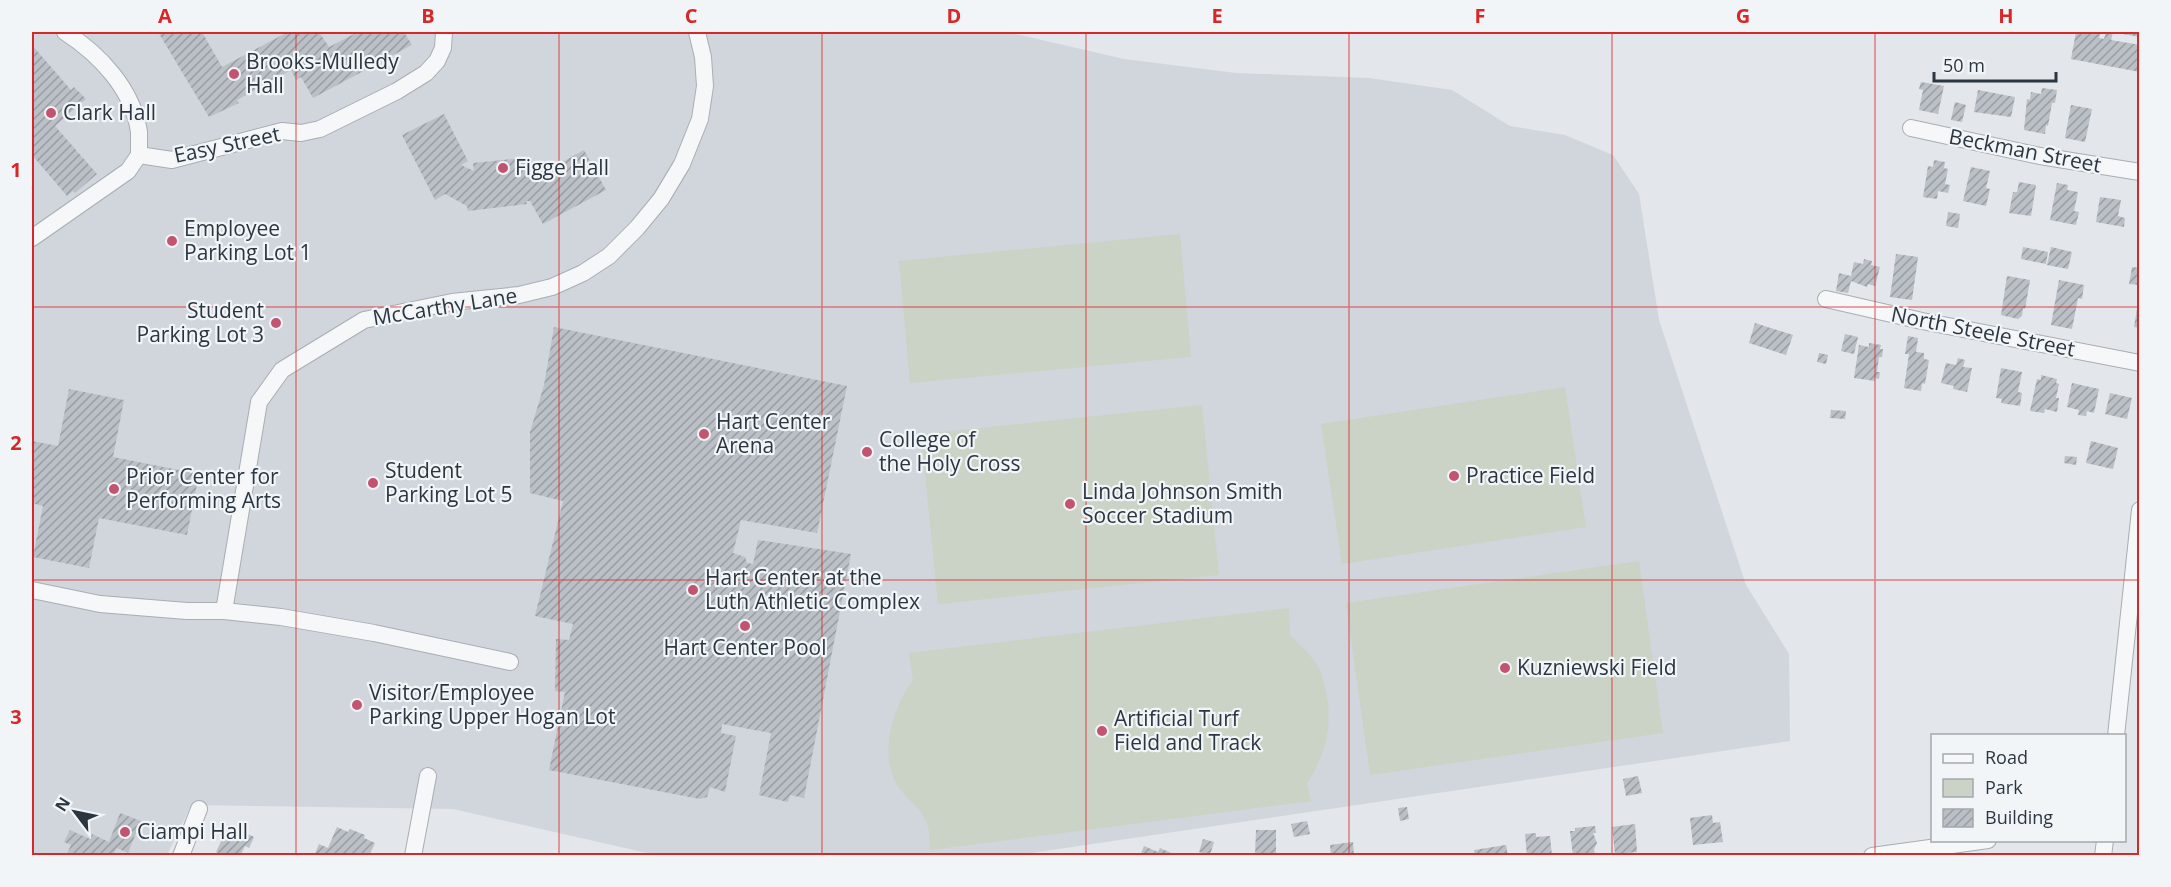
<svg xmlns="http://www.w3.org/2000/svg" width="2171" height="887" viewBox="0 0 2171 887" font-family="'Open Sans',sans-serif">
	<style>
		.built { fill: #d1d6dc }
		.park { fill: #cad3c5 }
		.building { fill: url(#building-hatch) }
		.lines { fill: none; stroke-linecap: round; stroke-linejoin: round }
		.minor-casing { stroke: #a8aeb4; stroke-width: 18 }
		.minor { stroke: #f5f7f8; stroke-width: 16 }
		.grid { fill: none; stroke: #d62828; stroke-width: 1.5; stroke-opacity: 0.55 }
		.poi-dot { fill: #c35471; stroke: #f2f5f7; stroke-width: 2 }
		.labels { text-anchor: middle; stroke-width: 4.5; stroke-linejoin: round; paint-order: stroke }
		.poi-label { font-size: 21px; fill: #2c3641; stroke: #f2f5f7; text-anchor: start }
		.street-label { font-size: 21px; fill: #2c3641; stroke: #f2f5f7 }
		.neatline { fill: none; stroke: #d62828; stroke-width: 2 }
		.grid-label { font-size: 20px; text-anchor: middle; font-weight: bold; fill: #d62828 }
	</style>
	<defs>
		<pattern id="building-hatch" width="6" height="6" patternUnits="userSpaceOnUse" patternTransform="scale(1.5)"><rect width="6" height="6" fill="#bbc0c6"/><path d="M-1 1l2-2M0 6l6-6M5 7l2-2" fill="none" stroke="#989da2"/></pattern>
	</defs>
	<rect width="100%" height="100%" fill="#e3e6ea"/>
	<path class="built" d="M32,32h975l117,27 112,14 133,5 83,12 58,36 55,9 48,20 26,39 20,126 87,265 43,69 1,87 -772,114h-362l-203,-46 -262,-4 -24,50h-135z"/>
	<path class="park" d="M1180,234l11,123 -281,26 -11,-122z
		M1565,387l21,140 -244,37 -21,-140z
		M1202,405l17,170 -281,29 -17,-170z
		M1639,561l24,172 -293,42 -24,-172z
		M1289,608l1,27c11,10 22,21 30,35 2,5 3,12 5,17 9,36 1,67 -18,97l4,17 -381,49c-1,-7 0,-16 -2,-23 -3,-15 -19,-26 -28,-38 -23,-32 -8,-80 13,-109l-4,-27z"/>
	<path class="building" d="M158,32h44l20,35 66,-35h31l10,15 29,-15h46l8,13 -99,53 -12,-21 -5,3 -5,-10 -54,30 2,3 -30,14z
		M2076,32h25l-2,6 5,1 2,-7h7l-2,8 29,5v27l-69,-13z
		M2117,32h23v5l-23,-4z
		M32,45l39,45 3,-3 12,12 -31,27 42,48 -22,19 -2,-2 -6,5 -35,-41z
		M1921,82l23,4 -6,28 -19,-4 4,-20 -4,-1z
		M2042,88l15,2 -2,13h-3l-4,23 -2,-1 -1,9 -21,-4 3,-31 3,1 1,-8 10,2z
		M1978,90l37,7 -4,20 -37,-5z
		M1955,102l11,3 -4,17 -11,-2z
		M2071,105l21,4 -7,33 -20,-4z
		M444,114l24,47 -7,4 13,6 -1,-8 58,-6 2,21 51,-28 22,40 -63,34 -13,-23h-4l1,3 -59,7 -1,-5 -22,-12 -10,6 -33,-65z
		M1934,160l11,2 -1,6 4,1 -3,15 5,1 -2,8 -10,-2 -1,8 -14,-2 5,-31 5,1z
		M1971,167l19,4 -4,17 4,1 -4,17 -23,-5z
		M2019,182l17,3 -5,31 -22,-3 4,-21h4z
		M2057,183l11,2 -1,5 11,2 -4,19 5,1 -3,13 -26,-5z
		M2100,197l21,3 -3,16 7,2 -1,9 -28,-5z
		M1948,212l12,2 -2,14 -12,-2z
		M2023,247l25,5 -2,12 -25,-5z
		M2051,247l21,5 -4,17 -21,-4z
		M1896,254l22,3 -6,43 -22,-3z
		M1864,259l8,2 -1,4 9,2 -5,19 -7,-2 -1,3 -16,-6 -3,12 -12,-2 3,-18 12,3 3,-14 9,2z
		M2132,267l8,1v17l-11,-1z
		M2007,276l23,4 -5,29 -2,-1 -1,8 -4,3 -17,-4z
		M2059,280l25,5 -2,14 -4,-1 -6,31 -21,-4z
		M2137,309l3,1v18l-6,-1z
		M1755,323l38,12 -7,20 -37,-12z
		M554,327l293,59 -30,147 -76,-13 -8,33 12,4 2,6 6,1 5,-24 93,14 -47,244 -14,-3 -2,7 -29,-7 12,-62 -49,-9 -1,9 15,3 -11,56 -15,-5 -3,10 -7,2 -151,-29 16,-78 -10,-1 1,-52 13,1 4,-16 -38,-8 28,-115 -33,-8v-61l14,-47z
		M1845,334l13,3 -4,17 -13,-3z
		M1908,336l10,2 -2,14 8,1v6l5,1 -4,24 -3,-1 -1,8 -17,-3 5,-34h-4z
		M1869,343l12,2 -1,4h3l-1,8h-3l-2,15h3l-1,7 -4,-1v3l-21,-3 5,-33 10,2z
		M1819,353l9,2 -2,9 -9,-2z
		M1958,358l7,2 -2,7 9,1 -5,24 -14,-3 1,-3 -13,-3 5,-20 10,2z
		M2001,368l21,4 -4,20 4,1 -2,13 -19,-3 1,-4 -6,-1z
		M2041,375l16,4 -1,4 3,1 -3,14h3l-2,14 -12,-3 -1,4 -14,-2 7,-32 4,1z
		M2072,383l27,6 -5,24 -7,-2 -1,5 -8,-1 1,-5 -12,-3z
		M69,389l55,11 -11,57 86,17 -12,61 -88,-17 -10,50 -56,-11 10,-51 -11,-3v-62l26,5z
		M2110,393l22,5 -5,21 -22,-5z
		M1831,410l15,1 -1,8 -15,-1z
		M2091,441l27,7 -5,21 -27,-6z
		M2065,456l12,1 -1,8 -12,-2z
		M1638,776l4,17 -16,3 -3,-17z
		M1407,807l2,12 -9,2 -2,-13z
		M120,813l21,8 -13,32 -11,-5 -3,5 6,3h-54l5,-11 -7,-3 6,-12 20,9 2,-5 17,8z
		M1712,815l1,8 7,-1 3,20 -30,3 -3,-27z
		M1307,821l3,13 -16,3 -3,-13z
		M1635,824l2,28 -22,2 -3,-27z
		M229,825l25,12 -5,11 -4,-2 -5,10h-16l-8,-4z
		M1595,826l1,7h-3l4,10 -3,6 1,7h-22l-3,-25h5v-3z
		M337,827l11,5 2,-3 15,6 -1,3 11,5 -6,13h-55l5,-12 9,4z
		M1256,830h20v26h-21z
		M1536,833v4l14,-1 2,20h-25l-2,-22z
		M1203,839l11,3 -4,13 -11,-3z
		M1353,842l1,14h-23l-1,-11z
		M1506,845l2,11h-33l-1,-6z
		M1144,846l14,6 2,-4 18,8h-38z"/>
	<g class="lines">
		<defs>
			<path id="minor" d="M65,32c34,22 68,57 74,100 0,7 0,16 0,23
				M1911,128l129,28 100,16
				M32,238l96,-67 11,-16 33,5 110,-29 19,2 19,-4 77,-38 29,-18 11,-12 6,-13 1,-16
				M1826,299l96,22 218,42
				M32,590l68,14 87,7h37l57,6 93,16 136,29
				M224,611l35,-209 23,-32 82,-50 88,-18 67,-7 33,-8 31,-14 26,-17 28,-28 24,-29 21,-35 18,-45 5,-33 -2,-29 -6,-25
				M2116,736l24,-226
				M181,856l18,-47
				M413,856l15,-80
				M1872,856l116,-16
				M2103,856l2,-16"/>
		</defs>
		<use href="#minor" class="minor-casing"/>
		<use href="#minor" class="minor"/>
	</g>
	<path class="grid" d="M296,32v824M559,32v824M822,32v824M1086,32v824M1349,32v824M1612,32v824M1875,32v824M32,307h2108M32,580h2108"/>
	<g class="poi-dot">
		<circle cx="234" cy="74" r="6"/>
		<circle cx="51" cy="113" r="6"/>
		<circle cx="503" cy="168" r="6"/>
		<circle cx="172" cy="241" r="6"/>
		<circle cx="276" cy="323" r="6"/>
		<circle cx="704" cy="434" r="6"/>
		<circle cx="867" cy="452" r="6"/>
		<circle cx="1454" cy="476" r="6"/>
		<circle cx="373" cy="483" r="6"/>
		<circle cx="114" cy="489" r="6"/>
		<circle cx="1070" cy="504" r="6"/>
		<circle cx="693" cy="590" r="6"/>
		<circle cx="745" cy="626" r="6"/>
		<circle cx="1505" cy="668" r="6"/>
		<circle cx="357" cy="705" r="6"/>
		<circle cx="1102" cy="731" r="6"/>
		<circle cx="125" cy="832" r="6"/>
	</g>
	<g class="labels">
		<g class="poi-label">
			<text x="246" y="69">Brooks-Mulledy<tspan x="246" dy="24">Hall</tspan></text>
			<text x="63" y="120">Clark Hall</text>
			<text x="515" y="175">Figge Hall</text>
			<text x="184" y="236">Employee<tspan x="184" dy="24">Parking Lot 1</tspan></text>
			<text x="264" y="318" text-anchor="end">Student<tspan x="264" dy="24">Parking Lot 3</tspan></text>
			<text x="716" y="429">Hart Center<tspan x="716" dy="24">Arena</tspan></text>
			<text x="879" y="447">College of<tspan x="879" dy="24">the Holy Cross</tspan></text>
			<text x="385" y="478">Student<tspan x="385" dy="24">Parking Lot 5</tspan></text>
			<text x="1466" y="483">Practice Field</text>
			<text x="126" y="484">Prior Center for<tspan x="126" dy="24">Performing Arts</tspan></text>
			<text x="1082" y="499">Linda Johnson Smith<tspan x="1082" dy="24">Soccer Stadium</tspan></text>
			<text x="705" y="585">Hart Center at the<tspan x="705" dy="24">Luth Athletic Complex</tspan></text>
			<text x="745" y="655" text-anchor="middle">Hart Center Pool</text>
			<text x="1517" y="675">Kuzniewski Field</text>
			<text x="369" y="700">Visitor/Employee<tspan x="369" dy="24">Parking Upper Hogan Lot</tspan></text>
			<text x="1114" y="726">Artificial Turf<tspan x="1114" dy="24">Field and Track</tspan></text>
			<text x="137" y="839">Ciampi Hall</text>
		</g>
		<g class="street-label">
			<text transform="translate(227 145) rotate(-12)" y="7">Easy Street</text>
			<text transform="translate(2025 151) rotate(11)" y="7">Beckman Street</text>
			<text transform="translate(445 307) rotate(-9)" y="7">McCarthy Lane</text>
			<text transform="translate(1983 332) rotate(11)" y="7">North Steele Street</text>
		</g>
	</g>
	<rect width="2171" height="887" fill="none" stroke="#f2f5f7" stroke-width="66"/>
	<rect x="1931" y="734" width="195" height="108" fill="#f2f5f7" stroke="#a3a9ae" stroke-width="1.5"/>
	<rect x="1943" y="754" width="30" height="9" fill="#f5f7f8" stroke="#a3a9ae" stroke-width="1.5"/>
	<text x="1985" y="764" font-size="18" fill="#2c3641">Road</text>
	<rect x="1943" y="779" width="30" height="18" fill="#cad3c5" stroke="#a3a9ae" stroke-width="1.5"/>
	<text x="1985" y="794" font-size="18" fill="#2c3641">Park</text>
	<rect x="1943" y="809" width="30" height="18" fill="url(#building-hatch)" stroke="#a3a9ae" stroke-width="1.5"/>
	<text x="1985" y="824" font-size="18" fill="#2c3641">Building</text>
	<g transform="translate(75 812) rotate(302)" stroke="#f2f5f7" stroke-width="4.5" paint-order="stroke">
	<path d="M0-4.5L10 22L0 15L-10 22Z" fill="#2c3641"/>
	<text y="-9" font-size="16" font-weight="bold" text-anchor="middle" fill="#2c3641">N</text>
	</g>
	<path d="M1934 72v9h122v-9" fill="none" stroke="#2c3641" stroke-width="3"/>
	<text x="1943" y="72" font-size="18" fill="#2c3641" stroke="#f2f5f7" stroke-width="4.5" paint-order="stroke">50 m</text>
	<rect x="33" y="33" width="2105" height="821" class="neatline"/>
	<g class="grid-label">
		<text x="165" y="23">A</text>
		<text x="428" y="23">B</text>
		<text x="691" y="23">C</text>
		<text x="954" y="23">D</text>
		<text x="1217" y="23">E</text>
		<text x="1480" y="23">F</text>
		<text x="1743" y="23">G</text>
		<text x="2006" y="23">H</text>
		<text x="16" y="177">1</text>
		<text x="16" y="450">2</text>
		<text x="16" y="724">3</text>
	</g>
</svg>
